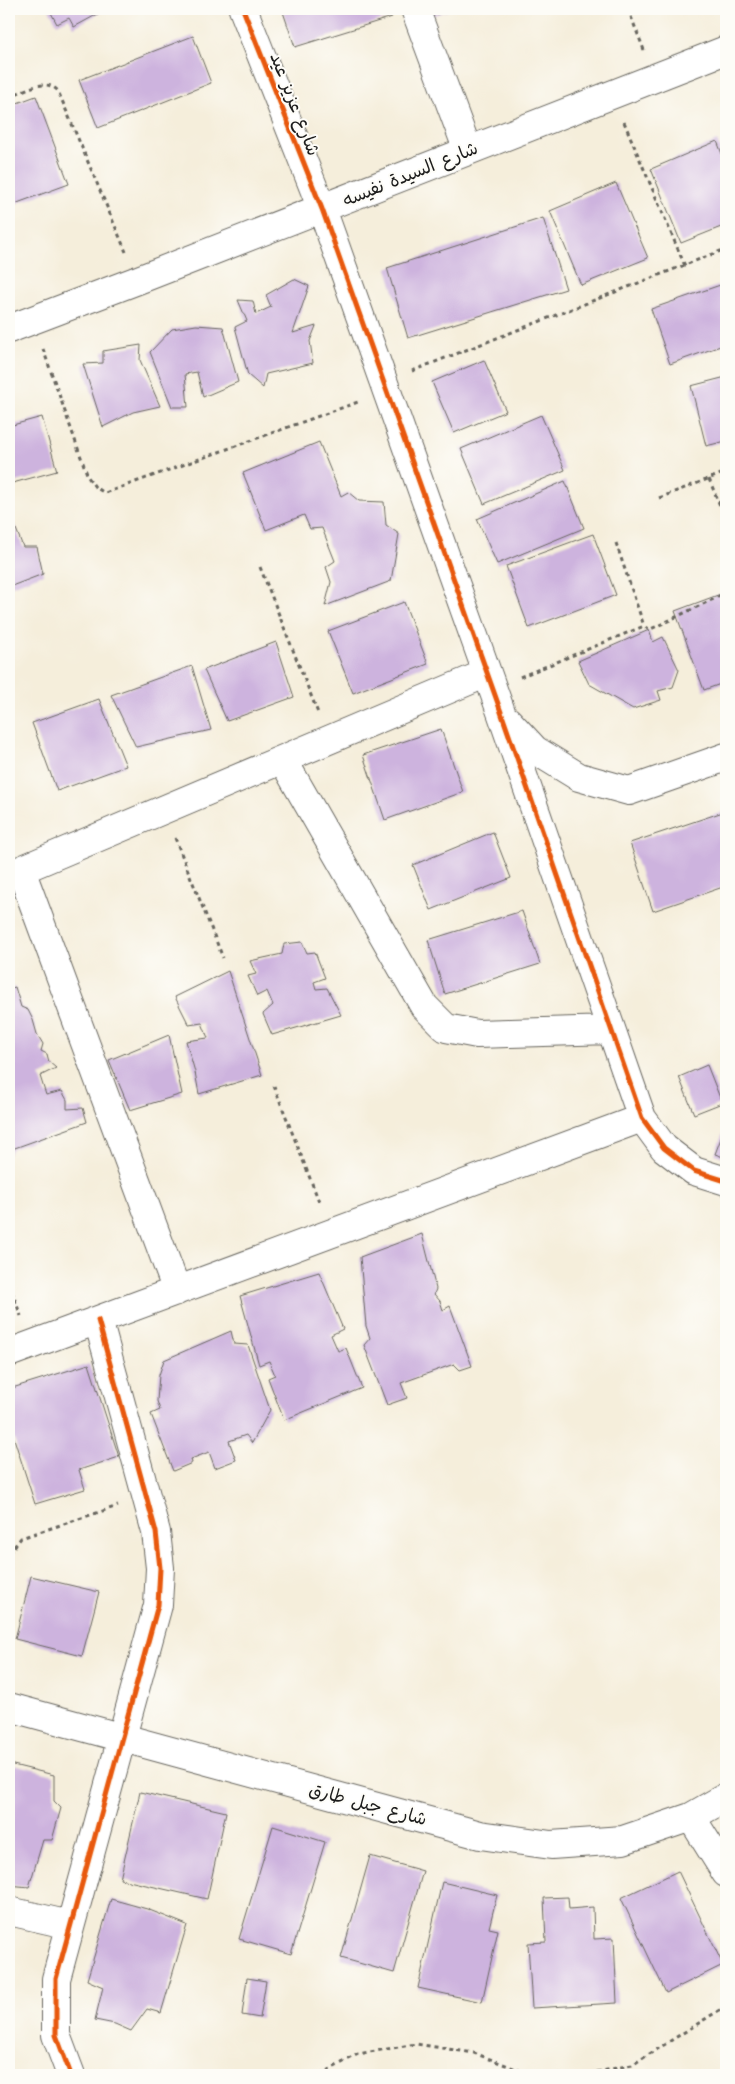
<svg xmlns="http://www.w3.org/2000/svg" width="735" height="2084" viewBox="0 0 735 2084" font-family="Kalam,'Playpen Sans Arabic',sans-serif">
	<style>
		.building { fill: #cdb3de }
		.lines { fill: none; stroke-linecap: round; stroke-linejoin: round }
		.minor-casing { stroke: #68665f; stroke-width: 30 }
		.path { stroke: #68665f; stroke-width: 3; stroke-dasharray: 4 4; stroke-linecap: butt }
		.minor { stroke: #fff; stroke-width: 28 }
		.cycleway-casing { stroke: #fdfcf7; stroke-width: 8 }
		.cycleway { stroke: #e8590c; stroke-width: 5 }
		.labels { text-anchor: middle; stroke-width: 4; stroke-linejoin: round; paint-order: stroke }
		.street-label { font-size: 18px; fill: #1c1c1c; stroke: #fdfcf7 }
	</style>
	<rect width="100%" height="100%" fill="#fdfcf7"/>
	<filter id="ink" filterUnits="userSpaceOnUse"><feTurbulence type="fractalNoise" baseFrequency=".02" numOctaves="2"/><feDisplacementMap in="SourceGraphic" scale="10" xChannelSelector="R" yChannelSelector="G"/><feConvolveMatrix kernelMatrix="1 2 1 2 8 2 1 2 1" color-interpolation-filters="sRGB"/></filter>
	<filter id="wash" filterUnits="userSpaceOnUse"><feTurbulence type="fractalNoise" baseFrequency=".0096" numOctaves="4" result="noise"/><feDisplacementMap in="SourceGraphic" scale="20" xChannelSelector="R" yChannelSelector="G"/><feGaussianBlur stdDeviation="1.12" result="paint"/><feColorMatrix in="noise" values="0 0 0 0 0 0 0 0 0 0 0 0 0 0 0 0 0 1.4 0 .05"/><feComposite in="paint" operator="in"/></filter>
	<g filter="url(#wash)">
		<rect width="100%" height="100%" fill="#f5eedb"/>
		<g id="blocks">
			<path class="building" d="M49,9h58l-33,18 -5,-9 -12,6z
				M282,9h108l2,8 -97,30z
				M422,9h31l-28,9z
				M193,36l18,47 -113,45 -19,-48z
				M36,96l33,88 -60,22v-100z
				M717,141l9,23v61l-45,18 -30,-74z
				M616,183l32,75 -67,27 -31,-74z
				M543,218l23,71 -158,49 -21,-70z
				M294,279l15,7 -16,47 23,-7 -6,15 3,22 -47,11 -3,14 -15,-13 -13,-48 12,-6 -9,-21 15,1 3,13 15,-7 -5,-12z
				M726,283v61l-56,20 -19,-55z
				M196,325l27,2 15,55 -35,15 -6,-25 -12,2 3,33h-16l-22,-55 22,-23z
				M141,345l-1,15 20,46 -27,6 -30,15 -20,-63 20,-1v-12z
				M484,360l22,51 -52,22 -22,-51z
				M726,377v64l-20,5 -15,-60z
				M541,415l24,55 -81,34 -23,-55z
				M42,417l15,54 -48,13v-58z
				M319,442l22,54 7,-4 11,9 25,1 2,23 13,9 -8,47 -66,25 6,-24 -5,-15 9,-6 -13,-33 -12,1 -6,-14 -38,15 -23,-57z
				M565,481l19,47 -87,36 -20,-45z
				M9,521h4l10,26h14l6,27 -34,13z
				M593,534l23,61 -87,33 -23,-62z
				M726,592v90l-22,8 -29,-79z
				M404,602l24,62 -75,29 -25,-62z
				M649,630l4,12 10,-5 16,33 -6,17 -15,4 3,9 -28,9 -44,-25 -11,-23z
				M276,642l18,55 -67,24 -23,-51z
				M192,666l19,64 -75,17 -25,-52z
				M99,699l27,67 -69,25 -25,-68z
				M441,729l22,63 -78,28 -22,-65z
				M726,811v75l-73,25 -23,-68z
				M493,832l18,46 -80,32 -18,-45z
				M522,911l18,53 -95,30 -17,-54z
				M302,942l5,11 8,-1 10,26 -11,4 2,7 11,-1 14,27 -69,20 -9,-21 10,-9 -6,-14 -10,5 -9,-20 8,-2 -6,-13 32,-7 2,-10z
				M228,971l34,104 -63,19 -4,-22 -9,-31 22,-3 -6,-15 -13,2 -14,-28z
				M15,987l6,20 7,3 5,10 4,14 6,10 -2,7 6,3 2,8 7,6 -16,8 6,19 16,-4 5,9v9l16,-1 4,14 -75,27 -3,6v-166z
				M169,1035l13,59 -52,16 -21,-50z
				M707,1065l15,38 -28,11 -15,-37z
				M723,1133l3,1v24l-11,-4z
				M422,1234l14,55 -2,5 6,7 3,9 7,-4 22,60 -12,4 -6,-6 -53,19 6,15 -20,7 -23,-60 6,-7 -4,-12 -6,-69z
				M319,1272l24,57 -12,6 7,16 8,-3 16,40 -78,32 -16,-42 7,-3 -6,-14 -10,4 -19,-69z
				M231,1331l3,13 14,1 22,65 -18,33 -6,-8 -17,6 7,19 -21,8 -6,-16 -18,7 1,4 -19,8 -22,-57 9,-4 -3,-9 2,-26 5,-15z
				M89,1364l30,93 -40,13 6,19 -50,15 -26,-81v-34z
				M31,1576l68,16 -17,64 -67,-17z
				M9,1764l45,11v26l7,7 -9,32h-9l-14,47 -20,-2z
				M140,1792l86,20 -19,87 -87,-20z
				M273,1826l52,16 -34,112 -52,-15z
				M370,1856l53,15 -29,102 -53,-15z
				M678,1871l45,94 -57,28 -45,-95z
				M442,1882l55,13 -8,33 9,2 -16,72 -64,-14z
				M568,1897l1,12 24,-2 1,32 20,-1 3,65 -85,5 -4,-65 18,-1 -2,-44z
				M111,1899l36,10 40,16 -26,88 -14,-4 -16,22 -16,-7 -20,-4 8,-33 -16,-7z
				M247,1978l19,3 -6,37 -18,-3z"/>
		</g>
	</g>
	<g filter="url(#ink)">
		<use href="#blocks" fill-opacity="0" stroke="#68665f" stroke-width="1"/>
		<g class="lines">
			<defs>
				<path id="minor" d="M243,9l79,200 179,503 141,406 22,30 30,23 32,10
					M415,9l53,142
					M9,329l129,-49 588,-230
					M508,721l27,29 44,27 50,14 97,-34
					M283,760l141,246 22,22 31,6 134,-4
					M21,870l156,421
					M9,875l478,-202
					M9,1353l633,-235
					M9,1707l471,128 71,10 72,-5 68,-23 35,-20
					M691,1817l35,56
					M9,1911l61,14
					M71,2075l-15,-40v-56l102,-374 2,-37 -4,-36 -58,-212"/>
			</defs>
			<use href="#minor" class="minor-casing"/>
			<path class="path" d="M628,9l16,41
				M9,97c14,-6 37,-20 49,-6l68,161
				M624,122l61,144
				M43,349l45,128 7,10 10,6 253,-91
				M412,371l314,-122
				M709,479l17,41
				M659,498l67,-26
				M616,543l28,83
				M260,567l58,146
				M520,677l124,-51 5,4 77,-37
				M175,838l48,120
				M274,1086l46,118
				M9,1284l12,32
				M9,1553l12,-15 97,-32
				M320,2075l38,-21 58,-10 58,9 50,19 47,3
				M581,2075l51,-10 94,-59"/>
			<use href="#minor" class="minor"/>
			<defs>
				<path id="cycleway" d="M243,9l79,200 179,503 141,406 22,30 30,23 32,10
					M71,2075l-15,-40v-56l102,-374 2,-37 -4,-36 -58,-212"/>
			</defs>
			<use href="#cycleway" class="cycleway-casing"/>
			<use href="#cycleway" class="cycleway"/>
		</g>
	</g>
	<g class="labels">
		<g class="street-label">
			<text transform="translate(295 104) rotate(69)" y="6">شارع عزيز عيد</text>
			<text transform="translate(410 174) rotate(-22)" y="6">شارع السيدة نفيسه</text>
			<text transform="translate(368 1804) rotate(15)" y="6">شارع جبل طارق</text>
		</g>
	</g>
	<rect width="735" height="2084" fill="none" stroke="#fdfcf7" stroke-width="30"/>
</svg>
